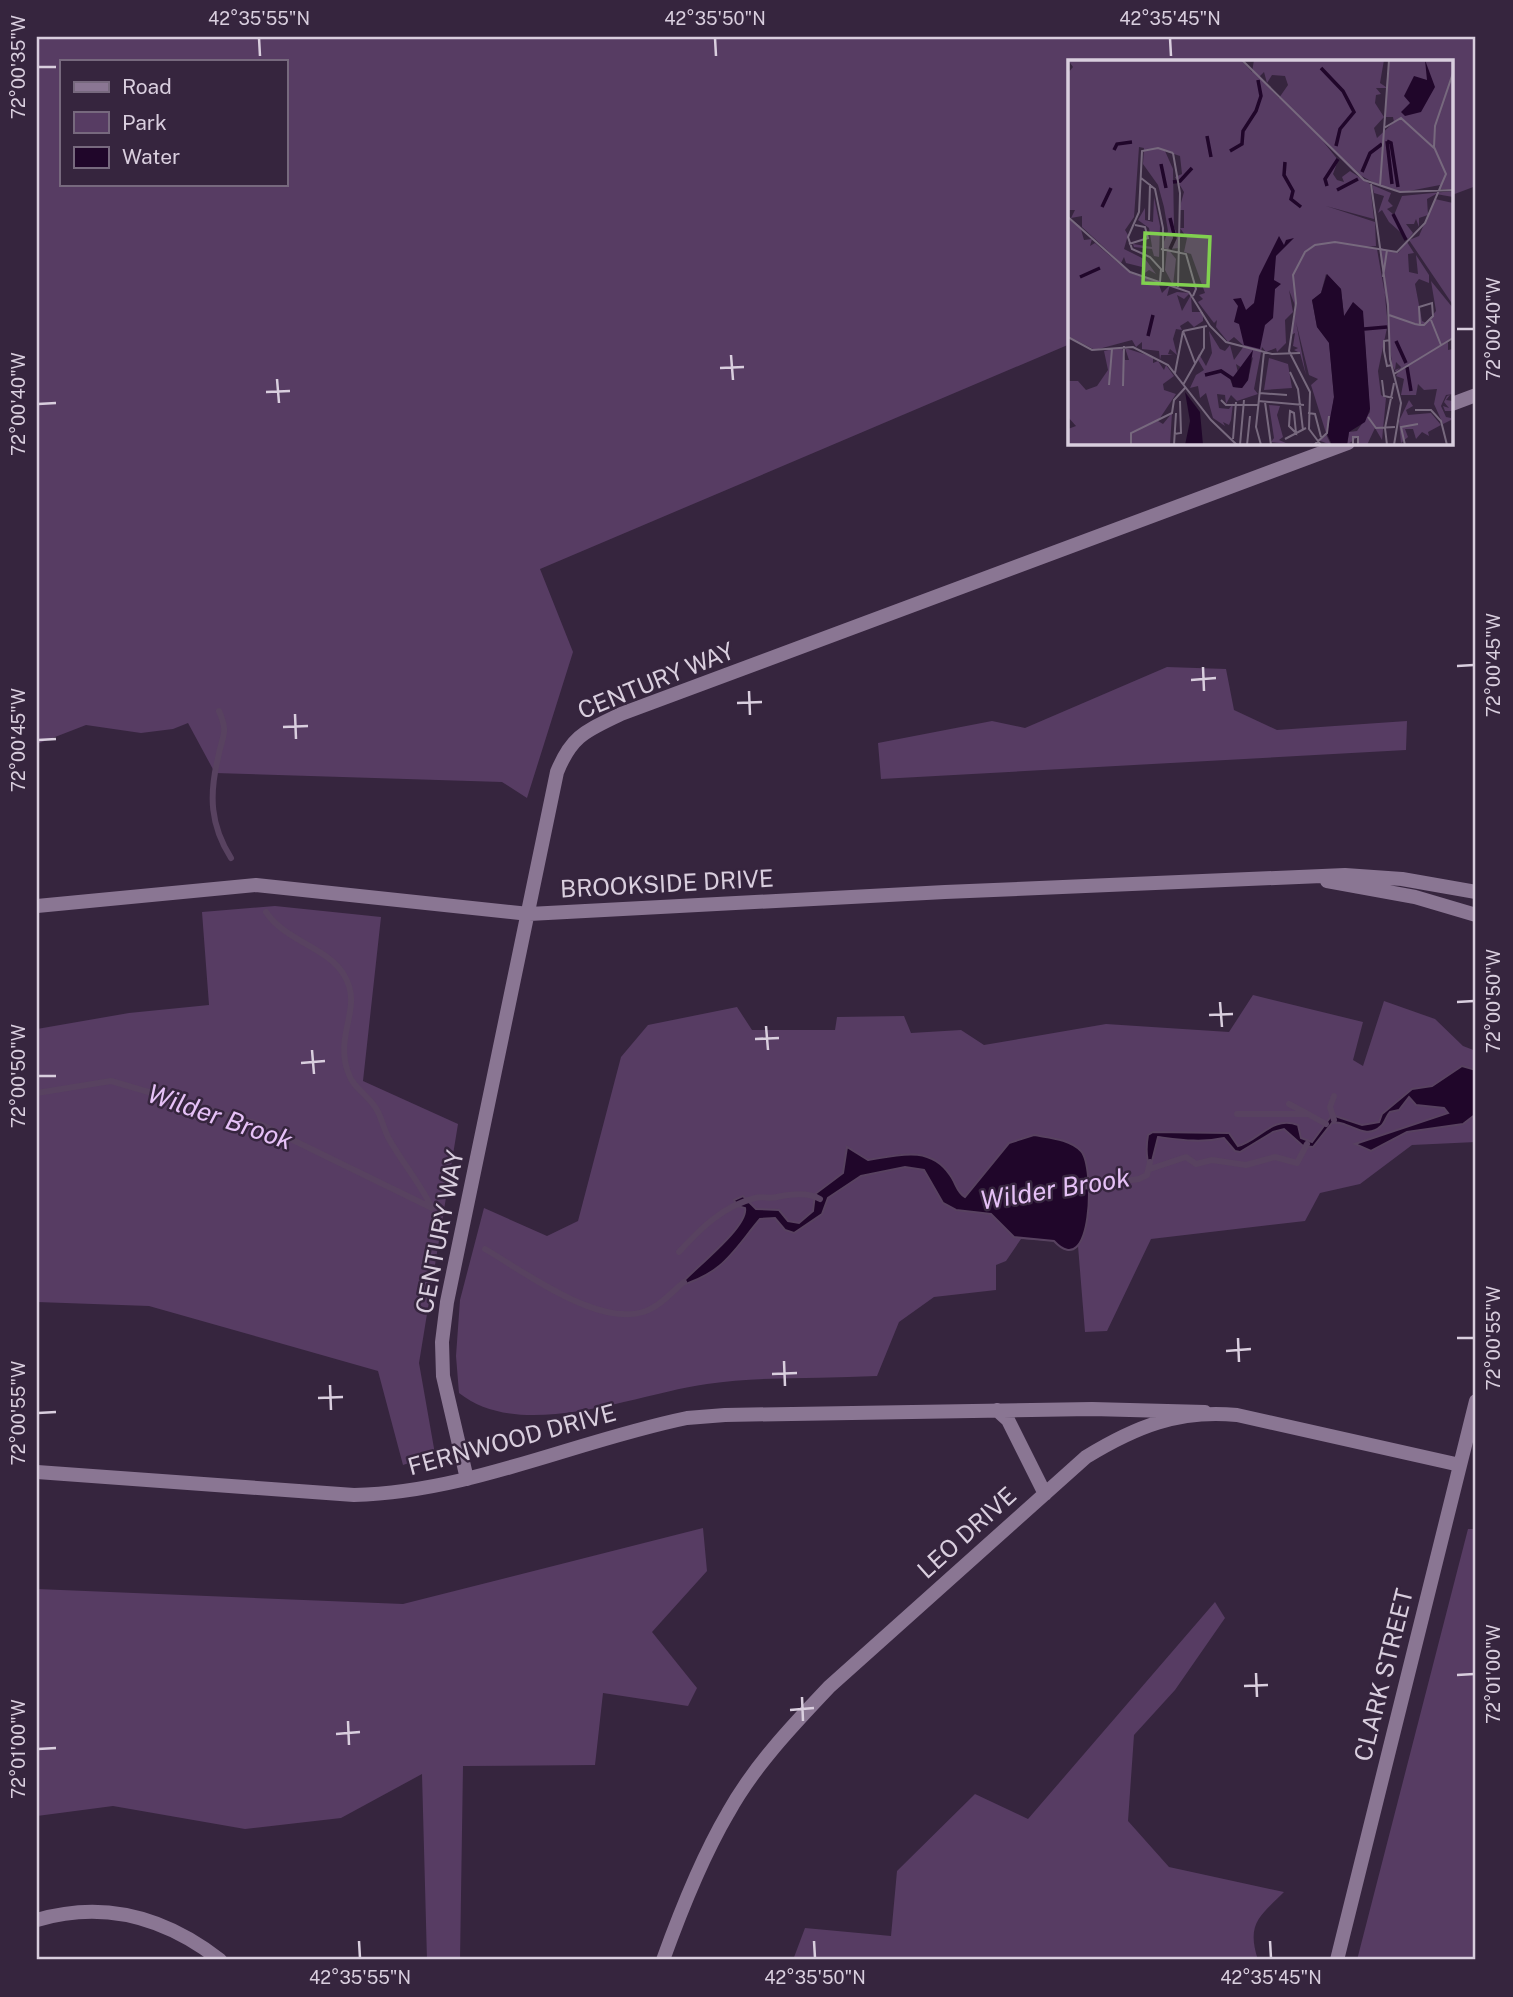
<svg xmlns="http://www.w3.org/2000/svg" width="1513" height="1997" viewBox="0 0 1513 1997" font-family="'Public Sans',sans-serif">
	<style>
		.green { fill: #573c63; fill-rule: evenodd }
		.water { fill: #20062a; stroke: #584260; stroke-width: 2 }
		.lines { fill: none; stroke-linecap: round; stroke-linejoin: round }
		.stream { stroke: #584260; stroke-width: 6 }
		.minor { stroke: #8a7693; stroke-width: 14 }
		.ticks { fill: none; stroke: #d9cede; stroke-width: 2.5 }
		.labels { text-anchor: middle; stroke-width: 5; stroke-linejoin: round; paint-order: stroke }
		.street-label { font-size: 24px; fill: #d9cede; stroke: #36253e }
		.water-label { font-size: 26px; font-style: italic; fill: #e6c1f7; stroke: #36253e }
		.inset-river { fill: none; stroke: #20062a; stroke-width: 3.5 }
		.inset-road { fill: none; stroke: #77697e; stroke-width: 2 }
		.view { fill: #81d050; fill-opacity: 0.15; stroke: #81d050; stroke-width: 3.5 }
		.inset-edge { fill: none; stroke: #d9cede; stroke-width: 3.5 }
		.neatline { fill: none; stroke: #d9cede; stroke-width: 2.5 }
		.ticks-label { font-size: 18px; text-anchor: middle; fill: #d9cede }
	</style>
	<rect width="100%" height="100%" fill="#36253e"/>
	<path class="green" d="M37,37h1439v149l-24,9v-134h-382v283l-530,225 33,83 -46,146 -25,-16 -287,-9 -27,-50 -15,6 -32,4 -55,-8 -49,19zM285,61v123h-224v-123z
		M1167,667l59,2 8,41 43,20 130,-9 -1,29 -525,29 -3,-36 114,-22 33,7z
		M275,906l106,11 -18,164 95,43 -39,239 16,91 -32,11 -25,-94 -229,-65 -112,-4v-273l92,-16 80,-8 -7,-93z
		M1253,995l110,27 -10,38 10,6 21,-65 51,18 28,27 13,5v91l-64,3 -52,39 -40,9 -15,28 -154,18 -44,92 -22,1 -7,-86c-11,5 -16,4 -24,-5l-33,-2 -15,22 -10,4v25l-62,7 -35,25 -22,54c-56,3 -115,0 -170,8 -72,10 -185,59 -248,9l-3,-37 4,-56 24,-92 63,28 31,-15 43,-164 27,-32 89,-18 15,23h83l2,-13 67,-1 7,17 50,-3 23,15 122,-21 123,8z
		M703,1528l4,43 -55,61 45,56 -9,18 -85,-13 -8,72 -132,1 -3,194h-33l-5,-186 -81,44 -96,11 -132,-23 -76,10v-227l366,15z
		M1468,1529h8v431h-119z
		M1215,1602l10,16 -50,72 -41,45 -6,86 41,46 115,25c-24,24 -38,31 -26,68h-465l12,-32 86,8 6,-65 78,-77 53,25z"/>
	<path class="water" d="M1462,1066l14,4v44l-13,10 -56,8 -36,19 -16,-7 93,-31 -4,-5 -28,-3 -7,-8 -10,13 -9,2c-4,4 -5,11 -9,14 -16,16 -33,-7 -49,-3l-19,24 -10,-1 -19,-17 -11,3 -33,20 -5,-1 -11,-13c-23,5 -42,2 -66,-1l-8,32c-4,-11 -4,-23 -2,-34l5,-3 76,1 9,13c21,-5 34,-31 60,-21l3,13 11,4 20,-27 30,10 17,-3 3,-8 30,-25 20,-3z
		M1034,1135c16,3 35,4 47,16 14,15 12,132 -27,90l-40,-4 -23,-23 -35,-4 -13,-7 -19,-33 -19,-3 -44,9 -33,22 -6,16 -28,19 -9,-3 -10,-12 -15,1c-27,32 -36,54 -81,67 13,-16 70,-59 66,-78l-8,-2 -3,-6 9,-4 13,13 23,1 9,11 11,2 14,-12 2,-17 28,-21 4,-26 21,13c30,-5 62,-15 82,15 6,8 7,18 15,22l44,-54z"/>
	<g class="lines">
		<path class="stream" d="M219,711c10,23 3,24 -1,47 -9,37 -8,67 13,100
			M266,912c19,29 63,36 78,63 20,33 -10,58 4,97 5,17 21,23 29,38 5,9 7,20 12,29 13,23 30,43 42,67
			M37,1093l74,-12 151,44 170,83
			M1334,1096l-4,11 4,13
			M1289,1104l17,9
			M1237,1114h71l18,10
			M1150,1169l36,-12 10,7 16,-4 34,5 29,-8 22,6 10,-19
			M1082,1187l57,-8 8,-4 3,-13
			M485,1249c40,23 124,87 169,58 11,-6 20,-17 30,-25
			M679,1252c22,-24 44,-46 76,-54 7,-2 15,1 22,-1 14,-3 31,-5 43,2"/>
		<path class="minor" d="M1452,404l24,-9
			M1327,881l88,16 61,18
			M37,906l219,-21 273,29 416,-22 400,-17 57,4 74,13
			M997,1410l11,10 37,74
			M37,1472l317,23c116,-3 221,-54 333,-77l38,-3 367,-6 113,3
			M467,1479l-24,-103 -1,-34 5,-40 110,-530c15,-37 29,-41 64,-58l727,-271
			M37,1920c68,-20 129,-2 183,40
			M663,1960c18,-50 38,-101 65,-147 26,-47 64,-87 101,-126l257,-230c49,-30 93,-48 151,-42l223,50
			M1337,1960l139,-559"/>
	</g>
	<path class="ticks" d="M259,38l1,18M715,38l1,18M1170,38l1,18M38,67h18M1457,329h17M731,355l2,25M720,368l24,-1M277,379l2,24M266,392l24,-1M38,404l18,-1M1457,666l17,-1M1203,667l1,24M1191,680l25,-2M749,691l1,24M737,703l25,-1M295,714l1,25M283,727l25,-1M38,740l18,-1M1220,1002l2,25M1457,1002l17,-1M1209,1015l24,-1M766,1026l2,24M755,1039l24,-1M312,1050l2,24M301,1063l24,-2M38,1076h18M1238,1338l1,24M1457,1338h17M1226,1351l25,-2M784,1361l1,25M772,1374l25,-1M330,1385l1,25M318,1398l25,-1M38,1413l18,-1M1256,1673l1,24M1457,1675l17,-1M1244,1686l24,-1M802,1697l1,24M790,1710l24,-2M348,1721l1,24M336,1734l24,-2M38,1749l18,-1M359,1941l1,17M814,1941l1,17M1270,1941l1,17"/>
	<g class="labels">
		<g class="street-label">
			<text transform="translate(656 681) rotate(-22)" y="8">CENTURY WAY</text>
			<text transform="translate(667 884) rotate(-3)" y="8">BROOKSIDE DRIVE</text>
			<text transform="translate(440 1232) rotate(-79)" y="8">CENTURY WAY</text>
			<text transform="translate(512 1440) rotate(-15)" y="8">FERNWOOD DRIVE</text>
			<text transform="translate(967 1533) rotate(-42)" y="8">LEO DRIVE</text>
			<text transform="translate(1384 1675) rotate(-76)" y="8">CLARK STREET</text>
		</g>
		<g class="water-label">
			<text transform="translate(220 1117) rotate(19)" y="9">Wilder Brook</text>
			<text transform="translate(1055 1189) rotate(-9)" y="9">Wilder Brook</text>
		</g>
	</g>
	<g transform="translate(1068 60)">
		<rect width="385" height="385" fill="#36253e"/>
		<path d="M0,0h173l11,12 2,-12h130l-4,23 6,4 3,-27h64v129h-14l1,-4 -36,7 -22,-5 -28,-15 -32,-32 16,20 -5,14 4,6 7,2 -2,-5 8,-6 20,13 4,35 -48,-13 49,16 1,24 -10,1 11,2 12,69 -11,53 3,24 5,3 -4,42 -7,-12 -8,17h-8v-9l-12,9 2,-13 8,-1 13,-19 -7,-95 -10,-14 -5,14 -4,-1 -3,-27 -15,-15 -5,19 -9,7 5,27 12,15 5,55 -3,20 -3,5v7l-2,5 5,11 -13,-5 8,-7 -15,-48 7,-6 -9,-4 -13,-53 10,53 -6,-22 -6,-3 4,-2 -5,-2 2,-13 -4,2 5,-27 -7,-18 4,22 -8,8 1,23 -9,9 -1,-4 -10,4 -4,-5 -8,42 4,5 -21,7 -6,-6 -5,9 -1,-9 -8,-1 2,14 10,1 4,-6 -2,17 -2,5 -6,-3 2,4 -12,-8 -7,-25 -6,5 -2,-12 -8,2 6,-13 8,-5 -7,-12 2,-4 7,12 6,-13 -3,-22 11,18 5,2 5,-6 4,15 10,-14 -10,-9 -6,5 -12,-15 1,-7 -3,3 -16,-21 5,-3 -4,-4 6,-2 -14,-39 -7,-2 3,-14 -7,-10h4v-18h-5l5,-18 -9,-15 7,-3 -2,-18 -15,-5 8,18 1,58 6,15v6l-12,1 8,10 -3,26 -8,-15 2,-21 -5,-2 6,-16 -4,-24 -6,-22 -15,-21 1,-16 -5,-1 -5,70 -9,13 3,5 -4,14 22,11 10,14 -7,-4 -7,5v-8l-16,-4 -2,-6 -3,6 -39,-36v-11l-11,2 4,-8h-7v-137l5,-6zM196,12l3,11 5,-8 13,1 3,9 -9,13 -20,-21zM308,28h11l-2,29h8l1,5 -17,16 -3,-10 10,-11 -9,-14 1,-8 5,-1zM185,297l-5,23 -6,8 -9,-1 -3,-8 8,-6 -2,-9 6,4zM304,125l19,8 -3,8 5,5 -6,3 7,6 8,-19 51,-5v6l-17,-3 -9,5 1,16 -9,3v9l-3,-8 -2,5h-8l7,9 -5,6 -19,-17 -7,-12 -4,3 6,-17 -10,-3zM86,137l6,29 -1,31 -5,-1 -2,-7 -18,-2 -1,-3 19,3 -3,-19 -11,-8 7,-12v12l8,2zM367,139l18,4v102l-44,-65 10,-4zM2,159l10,7 4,14 8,-1 -2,7 5,-3 35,30 28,9 4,11 8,-8 -3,11 10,-4 13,1 -6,6 -7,-4 5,16 9,-16 1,17h11v9l-9,6 -6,-6 -8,5 2,4 -6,-1 -3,10 4,16 -7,-6 -2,5 5,1h-12l-1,5 -1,-9 -17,-2v-7l-6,5 -4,-7 -37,10 -27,-14zM339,182l7,11 -6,1 1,18 9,2 -2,-19 13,20v8l-10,-4 -4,5 7,37 4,2 10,-12 -5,-30 22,27v29l-5,5v8l5,-1v45l-7,1 -5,11 5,11 5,1 1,-7h-7l-2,-5 6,2 -5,-6 3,-6 3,-1 -4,5 7,1v18l-10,5 -9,-20 3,-15 -13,1 -6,-6 -2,11h-15l3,-16 -8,-3 5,-9 -5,-5 -1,8 5,-2 -4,4 -4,-7 -12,-117 18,5zM54,287l3,13h4l-4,-12 28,9v6l5,-2 6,9 2,-5 8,11 -11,8 1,6 12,4 -18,27 5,3 9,-11 -2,32h-102v-16l8,-3 -8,-9v-36h10l8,9 11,-4 11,-16 -4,-19zM201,298l19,6 4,24 -28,2zM341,340l4,6 -7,4 2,5 23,-2 10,12 -13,7 1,4 -7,-4 -6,7 -3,-10h-8l3,8 -7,6 -2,-22zM201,345l11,1 -3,9 6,22 -4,3 9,4 -17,-2 3,-4z" fill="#573c63" fill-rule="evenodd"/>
		<path d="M357,0l10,27 -14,25 -16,4 -4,-4 9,-9 -6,-7 10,-20 13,4zM211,176l5,9 2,-5 8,-2 -18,18 -2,24 7,4 -6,5 -2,29 -8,7 -5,24 -16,-4 -5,-21 -5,-2 4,-16 -5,-7 8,-1 5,12 8,-7 5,-27zM259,214l14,15 3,27 9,-14 10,9 7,98 -5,13 -16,10 -2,13h-15l-5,-11 7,-37 -5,-54 -12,-16 -5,-27 9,-7zM185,290l-5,30 -6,8 -9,-1 -2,-7zM117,332l15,20 3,33h-18l5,-24z" fill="#20062a"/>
		<path class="inset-river" d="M253,8l22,23 11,21 -14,17 -4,17M139,76l4,21M319,81l4,2 7,44M319,81l5,43M46,90l3,-6 15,-2M162,91l12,-7 1,-13 13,-20 5,-15 -3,-16M217,102l-1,13 9,16 -2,8 10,8M93,104l5,24M294,112l8,-19 12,-9M105,122l7,-1 12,-13M259,126l-2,-7 13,-20M269,130l21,-11M34,147l9,-19M325,154l13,26M102,158l5,20 -5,11M12,217l20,-9M296,269l23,-2M80,276l5,-21M328,281l10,22M339,307l4,24M137,315l16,-4 12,8"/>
		<path class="inset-road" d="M174,0l122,120 36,12 53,-2M316,68l17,-10 33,30M105,93l7,40 -2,94M73,118l14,11 8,39v44M303,124l17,120 2,55 11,44 -7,42M312,126l9,-126M0,157l62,55 59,20 21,34 16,16 46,12 28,-1M81,160l1,-36M61,184l19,-6 -3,-11 -10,-2M93,189l25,5 10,35 -3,7M315,217l4,-27M92,222l1,-13 -11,-12 -18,-8 -4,-12 11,-25 3,-61 16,-3 15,5M321,255l26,9 5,1h4l9,-9 -1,-13 -13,4 1,18M363,260l10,25M115,271l12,32M115,271l24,-5M0,277l24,13 41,-3 35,18 43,55 26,25M322,280l-6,1v10l3,15 5,-1M222,312l8,17 5,41M107,313l8,-42M326,314l59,-36M314,320l2,16 9,2M41,325l3,-36M115,325l21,-37v-21M55,326l1,-40M191,333l28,2M153,340l5,5h32M190,341l46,4M197,342l6,43M347,350h16l10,11 6,24M222,351l4,2 2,20 -7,-7zM240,353l7,1 6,23M300,357l8,11 19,-1M106,374l7,-1 -1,-32M165,379l3,-37M217,379l21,-11M63,385v-12l41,-20 2,-13 11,-12M106,385l2,-32M172,385l4,-45M179,385l3,-29M193,385l-5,-18 8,-75M246,385l13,-12 2,-17M253,385l-12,-16 1,-37 -21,-41 7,-48 -3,-28 12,-23 10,-7 20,-3 62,10 28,-29 21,-49 -12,-27 1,-21 18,-53M285,385v-8h5v8M319,385l-2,-17 9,-45M337,385l-4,-18 17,-3"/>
		<path class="view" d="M77,173l65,4 -2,49 -65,-3z"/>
		<rect width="385" height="385" class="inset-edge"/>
	</g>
	<rect width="1513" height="1997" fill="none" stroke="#36253e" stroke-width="77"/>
	<rect x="60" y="60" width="228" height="126" fill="#36253e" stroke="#77697e" stroke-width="2"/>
	<rect x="74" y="82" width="35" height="10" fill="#8a7693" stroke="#77697e" stroke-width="2"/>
	<text x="122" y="94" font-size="21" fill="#d9cede">Road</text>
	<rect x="74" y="112" width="35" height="21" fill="#573c63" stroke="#77697e" stroke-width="2"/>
	<text x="122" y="130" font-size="21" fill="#d9cede">Park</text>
	<rect x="74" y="147" width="35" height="21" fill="#20062a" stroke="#77697e" stroke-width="2"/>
	<text x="122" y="164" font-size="21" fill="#d9cede">Water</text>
	<rect x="38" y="38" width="1436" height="1920" class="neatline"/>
	<g class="ticks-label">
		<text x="259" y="25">42°35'55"N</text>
		<text x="715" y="25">42°35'50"N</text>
		<text x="1170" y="25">42°35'45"N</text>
		<text transform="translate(19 67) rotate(-90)" y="6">72°00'35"W</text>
		<text transform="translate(1494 329) rotate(-90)" y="6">72°00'40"W</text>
		<text transform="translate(19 404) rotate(-90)" y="6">72°00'40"W</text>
		<text transform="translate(1494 665) rotate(-90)" y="6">72°00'45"W</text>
		<text transform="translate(19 740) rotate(-90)" y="6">72°00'45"W</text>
		<text transform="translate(1494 1001) rotate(-90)" y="6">72°00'50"W</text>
		<text transform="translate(19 1076) rotate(-90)" y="6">72°00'50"W</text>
		<text transform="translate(1494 1338) rotate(-90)" y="6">72°00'55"W</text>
		<text transform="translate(19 1413) rotate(-90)" y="6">72°00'55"W</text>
		<text transform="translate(1494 1674) rotate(-90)" y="6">72°01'00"W</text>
		<text transform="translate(19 1749) rotate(-90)" y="6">72°01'00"W</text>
		<text x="360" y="1984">42°35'55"N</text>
		<text x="815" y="1984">42°35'50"N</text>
		<text x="1271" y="1984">42°35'45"N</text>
	</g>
</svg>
